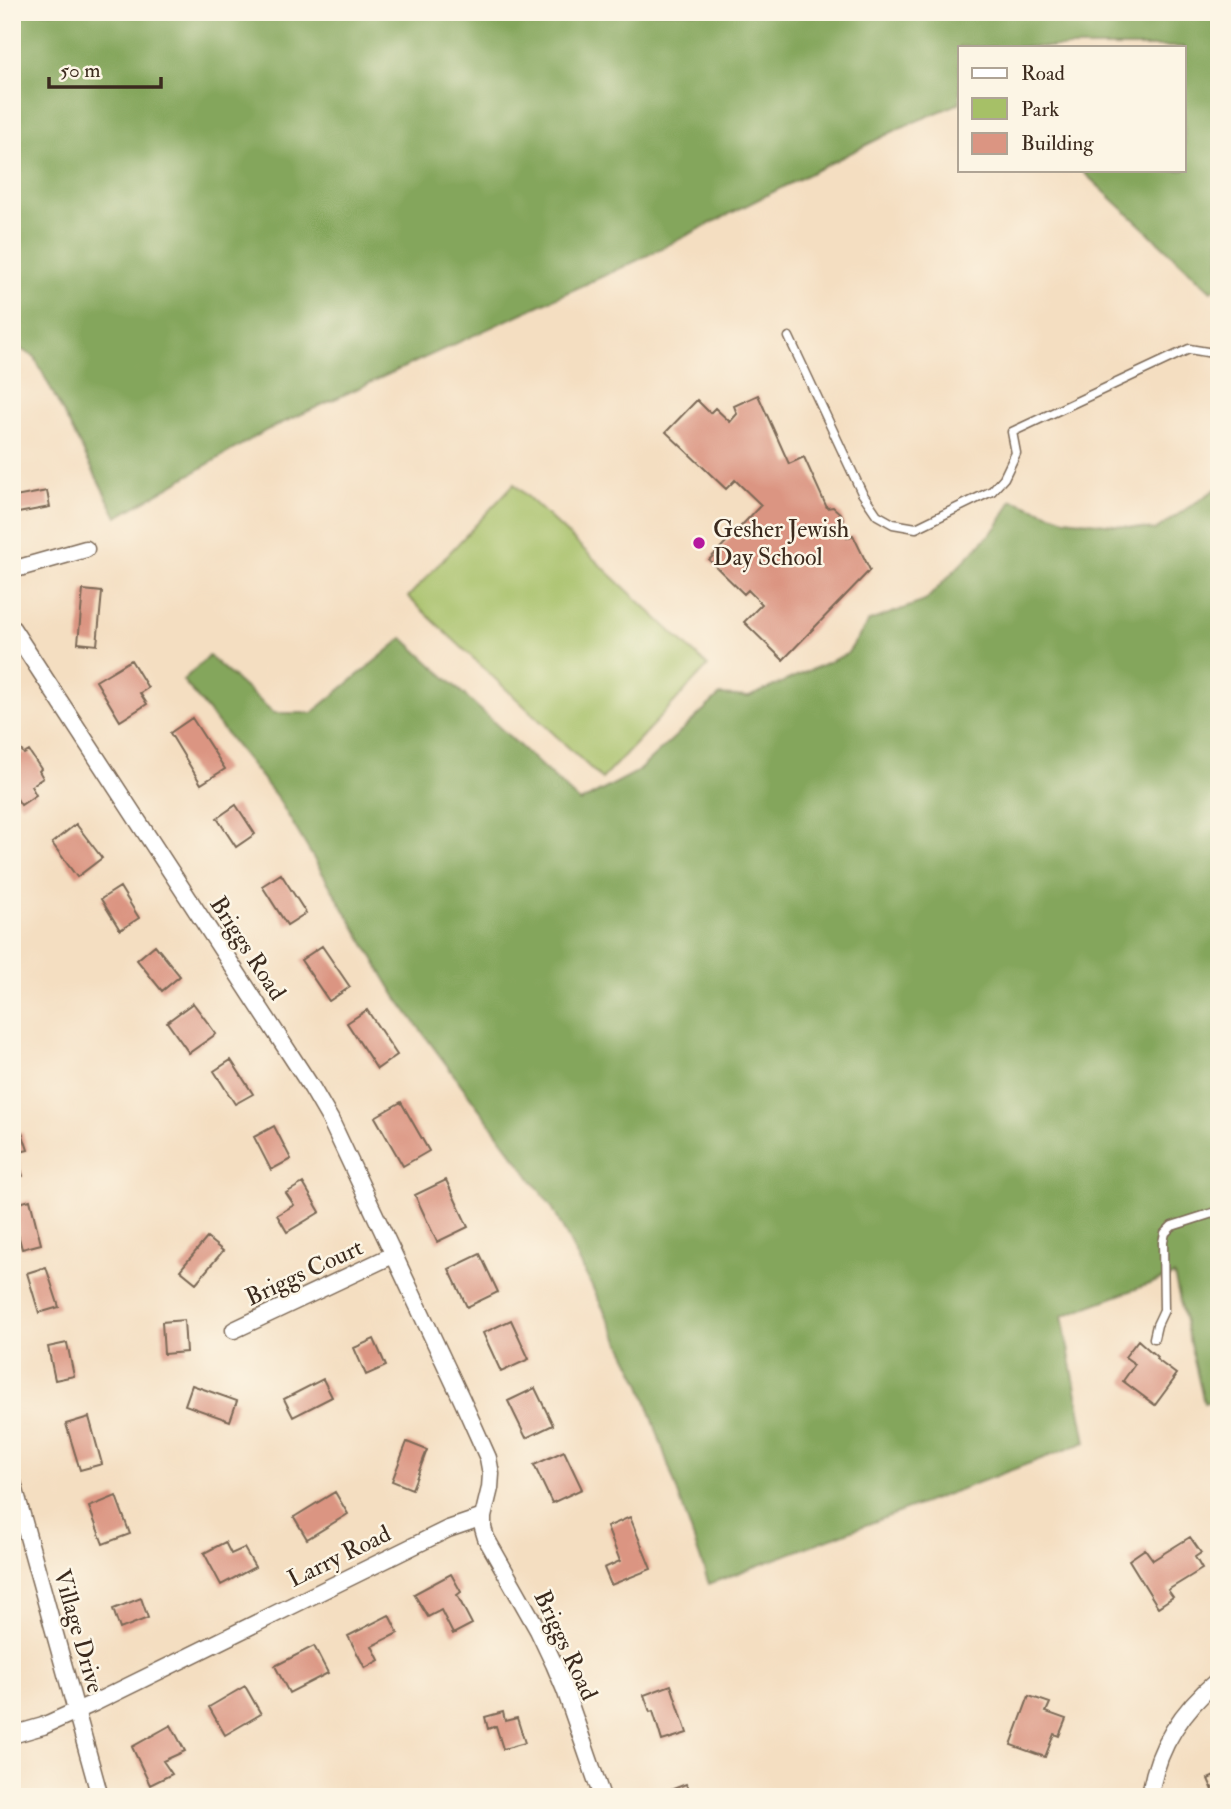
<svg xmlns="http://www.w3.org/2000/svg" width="1231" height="1809" viewBox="0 0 1231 1809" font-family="'IM FELL Double Pica',serif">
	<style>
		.green { fill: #a6c067; stroke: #707542; stroke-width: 2 }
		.forest { fill: #84a65c; stroke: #60683d; stroke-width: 2 }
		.building { fill: #db9582 }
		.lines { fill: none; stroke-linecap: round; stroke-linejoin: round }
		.lane-casing { stroke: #7c6957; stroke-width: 11 }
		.street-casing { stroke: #7c6957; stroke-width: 19 }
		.lane { stroke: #fff; stroke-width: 8 }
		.street { stroke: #fff; stroke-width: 16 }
		.poi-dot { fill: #b5179e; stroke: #fcf5e5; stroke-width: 2.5 }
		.labels { text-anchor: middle; stroke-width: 5; stroke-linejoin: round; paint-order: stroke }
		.poi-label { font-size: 24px; fill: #3b2a1e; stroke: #fcf5e5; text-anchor: start }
		.street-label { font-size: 24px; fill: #3b2a1e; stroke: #fcf5e5 }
	</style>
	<rect width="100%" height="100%" fill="#fcf5e5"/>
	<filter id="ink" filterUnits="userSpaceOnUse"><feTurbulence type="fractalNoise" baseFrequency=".0143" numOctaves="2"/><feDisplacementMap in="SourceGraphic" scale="14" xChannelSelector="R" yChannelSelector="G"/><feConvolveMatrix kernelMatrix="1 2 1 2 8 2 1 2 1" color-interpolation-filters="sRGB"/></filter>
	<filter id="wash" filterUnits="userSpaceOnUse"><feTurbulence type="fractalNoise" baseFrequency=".00686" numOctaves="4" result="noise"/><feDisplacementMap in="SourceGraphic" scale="28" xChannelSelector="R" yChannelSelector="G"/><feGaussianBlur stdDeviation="1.57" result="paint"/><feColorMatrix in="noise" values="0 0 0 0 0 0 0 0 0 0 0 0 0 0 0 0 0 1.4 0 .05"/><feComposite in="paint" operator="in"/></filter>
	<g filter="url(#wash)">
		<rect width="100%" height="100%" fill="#f4dec1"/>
		<path class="green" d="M514,484l194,182 -106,113 -194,-182z"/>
		<path class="forest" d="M12,12h1207v274l-8,5 -130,-121h103v-123h-224v56l-58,24 -266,134 -369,169 -150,87 -83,-161 -22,-11z
			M1219,487v912l-15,4 -30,-128 -112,41 24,126 -377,142 -69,-202 -88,-175 -155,-209 -120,-201 -94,-117 26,-24 65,57h38l91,-75 177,164 57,-30 83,-77 29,2 98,-43 22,-33 56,-20 73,-75 14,-26 53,19 90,11z"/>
		<g id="blocks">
			<path class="building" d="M758,395l31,69 15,-7 23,51 6,-1 9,8 2,9 -1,7 4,7 6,-3 17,35 -87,90 -39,-38 18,-18 -14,-14 -4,4 -35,-34 52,-55 -26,-25 -9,9 -60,-57 31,-32 13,13 5,-5 15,14 7,-8 -3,-8z
				M47,491l3,16 -32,6 -3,-16z
				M83,590l19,2 -5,53 -19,-2z
				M131,660l17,28 -8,5 7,11 -27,17 -24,-40z
				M192,718l33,51 -24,15 -31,-51z
				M16,743l8,11 5,-3 12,18 -2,2 4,7 -12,8 5,9 -15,10 -9,-14v-46z
				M236,805l19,29 -19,13 -19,-29z
				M76,824l26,34 -25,19 -25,-34z
				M281,874l25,39 -19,12 -25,-39z
				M120,887l19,31 -19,12 -19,-31z
				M155,945l25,31 -18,15 -25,-31z
				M322,946l28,41 -21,14 -28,-41z
				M193,1003l23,31 -27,19 -22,-31z
				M367,1010l30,45 -20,14 -30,-46z
				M231,1060l22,34 -18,10 -21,-33z
				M401,1102l28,49 -26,15 -28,-49z
				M274,1126l17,33 -20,11 -17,-33z
				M22,1132l6,18 -12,3 7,23 -11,4v-45z
				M446,1180l22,47 -31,15 -22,-47z
				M303,1183l17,29 -33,20 -10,-17 17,-10 -8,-12z
				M30,1200l11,44 -19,5 -10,-38v-6z
				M207,1238l16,13 -27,32 -16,-13z
				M480,1254l18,38 -31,15 -18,-38z
				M46,1267l13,40 -20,6 -12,-40z
				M184,1320l2,32 -22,2 -2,-32z
				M511,1320l18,39 -28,13 -18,-39z
				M374,1339l12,27 -20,9 -12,-27z
				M1138,1340l19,17 -1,2 20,15 -3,4h2l-20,27 -32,-24 12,-17 -10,-7z
				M67,1343l7,33 -19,4 -7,-33z
				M323,1379l9,18 -39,20 -9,-18z
				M192,1385l45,16 -7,20 -45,-16z
				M535,1388l18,37 -27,13 -18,-37z
				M89,1417l13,47 -22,6 -14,-46z
				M407,1442l20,8 -15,39 -20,-8z
				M564,1451l18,38 -30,14 -18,-38z
				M335,1492l13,22 -41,25 -13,-22z
				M116,1496l14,38 -27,10 -14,-37z
				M630,1517l21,52 -40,16 -7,-17 16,-7 -13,-34z
				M1190,1537l11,16 -6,4 7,12 -34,21 5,7 -15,10 -29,-47 16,-11 8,11z
				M225,1542l6,12 13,-6 11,19 -34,18 -17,-32z
				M451,1574l10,18 -4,3 15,29 -19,10 -12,-24 -13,7 -14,-23z
				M141,1598l7,20 -28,11 -7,-20z
				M389,1615l9,18 -26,13 7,14 -14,8 -17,-32z
				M314,1646l14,27 -39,20 -14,-27z
				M671,1685l16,48 -25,8 -9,-30 -3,1 -6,-17z
				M245,1686l16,28 -36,21 -16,-28z
				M1029,1696l21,7 -4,9 20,7 -7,17 -5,-2 -9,23 -34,-12z
				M503,1712l2,9 12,-3 8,25 -22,6 -7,-23 -8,3 -3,-12z
				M171,1725l14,26 -22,10 9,13 -22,11 -18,-38z
				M1219,1774v23h-3l-8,-18z
				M686,1784l5,13h-24l-2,-5z
				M20,1786l3,11h-11v-9z"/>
		</g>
	</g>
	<g filter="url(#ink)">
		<use href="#blocks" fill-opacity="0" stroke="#7c6957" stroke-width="2"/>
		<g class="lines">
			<defs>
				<path id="lane" d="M789,337l73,156 15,22 16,9 23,4 76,-37 12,-13 12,-25 -4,-21 177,-83 30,5
					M1154,1338l3,-13 7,-15 -1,-68 2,-9 7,-7 47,-15"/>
				<path id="street" d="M12,570l74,-21
					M12,628l300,460 18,31 132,281 26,58 3,16 -1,14 -7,29 -35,12 -354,174 -51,23 -31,9
					M234,1330l159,-75
					M12,1479c30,106 59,212 88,318
					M483,1517v11l3,10 52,92 16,34 11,26 37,107
					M1150,1797c6,-49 32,-87 69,-118"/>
			</defs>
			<use href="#lane" class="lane-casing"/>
			<use href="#street" class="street-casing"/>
			<use href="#lane" class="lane"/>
			<use href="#street" class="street"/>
		</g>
	</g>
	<circle class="poi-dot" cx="699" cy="543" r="7"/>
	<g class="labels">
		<g class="poi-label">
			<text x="713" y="537">Gesher Jewish<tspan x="713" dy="28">Day School</tspan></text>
		</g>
		<g class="street-label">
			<text transform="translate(248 948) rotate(57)" y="8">Briggs Road</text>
			<text transform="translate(304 1272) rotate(-25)" y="8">Briggs Court</text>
			<text transform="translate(339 1556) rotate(-26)" y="8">Larry Road</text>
			<text transform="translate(79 1631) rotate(74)" y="8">Village Drive</text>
			<text transform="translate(566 1645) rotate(65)" y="8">Briggs Road</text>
		</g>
	</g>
	<rect width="1231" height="1809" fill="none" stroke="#fcf5e5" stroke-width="42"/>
	<rect x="958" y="46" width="228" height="126" fill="#fcf5e5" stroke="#afa495" stroke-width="2"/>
	<rect x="972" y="68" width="35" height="10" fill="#ffffff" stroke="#afa495" stroke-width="2"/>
	<text x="1021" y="80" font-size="21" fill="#3b2a1e">Road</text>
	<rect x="972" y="98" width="35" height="21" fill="#a6c067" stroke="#afa495" stroke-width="2"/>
	<text x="1021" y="116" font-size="21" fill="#3b2a1e">Park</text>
	<rect x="972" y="133" width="35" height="21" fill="#db9582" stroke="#afa495" stroke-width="2"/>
	<text x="1021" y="150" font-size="21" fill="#3b2a1e">Building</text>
	<path d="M49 77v10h112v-10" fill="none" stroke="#3b2a1e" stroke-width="3.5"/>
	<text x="60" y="77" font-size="21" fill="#3b2a1e" stroke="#fcf5e5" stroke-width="5" paint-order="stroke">50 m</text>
</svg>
